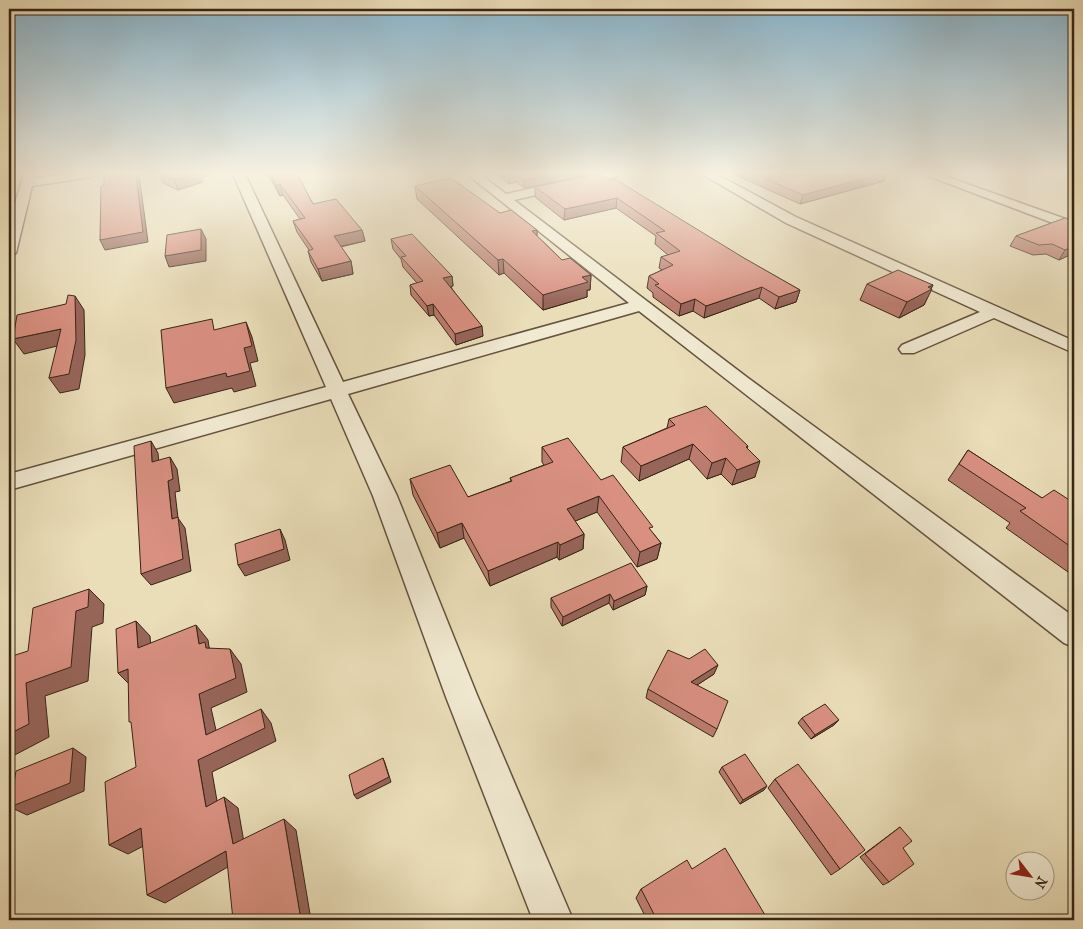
<svg xmlns="http://www.w3.org/2000/svg" width="1083" height="929" viewBox="0 0 1083 929" font-family="'IM FELL French Canon',serif">
	<style>
		.lines { fill: none; stroke-linecap: round; stroke-linejoin: round }
		.minor-casing { stroke: #65523f; stroke-width: 3 }
		.minor { fill: #f1ead2; fill-rule: evenodd }
		.wall { fill: #bb7c6f; stroke: #392416 }
		.shaded-wall { fill: #98655a; stroke: #392416 }
		.building { fill: #d99081; stroke: #392416 }
	</style>
	<rect width="100%" height="100%" fill="#eadeb9"/>
	<filter id="stains"><feTurbulence type="fractalNoise" baseFrequency=".004" numOctaves="4"/><feColorMatrix values="0 0 0 0 .2 0 0 0 0 .09 0 0 0 0 .02 0 0 0 .5 -.17"/></filter>
	<radialGradient id="worn" r=".72"><stop offset=".6" stop-color="#630" stop-opacity="0"/><stop offset="1" stop-color="#630" stop-opacity=".3"/></radialGradient>
	<g class="lines">
		<defs>
			<path id="minor" d="M24,174h12l-1,4 33,-4h29l-6,3 -59,9 -16,67 -7,4v-34z
				M233,174h12l98,208 286,-79 -162,-129h13l26,20 95,-20h21l-6,3 -102,23 234,178 326,239v30l-10,-4 -425,-332 -291,83 49,102 80,199 96,225h-40l-87,-223 -73,-201 -42,-97 -322,91v-16l317,-87z
				M702,174h14l80,43 278,124v12l-80,-35 -80,35h-12l-3,-4 3,-4 78,-33 -194,-89z
				M923,174h16l135,48v9z"/>
		</defs>
		<use href="#minor" class="minor-casing"/>
		<use href="#minor" class="minor"/>
	</g>
	<path class="wall" d="M159,174l46,2 -4,2 2,4 -25,8 -15,-7z
		M268,174h29l16,30 49,26 3,11 -24,6 10,14 2,13 -31,7 -11,-19 -3,-11 1,-1 -12,-18 -4,-11 7,-2 -17,-24 -3,1z
		M496,174h89v2l-61,12 -8,-6 -7,2z
		M595,174l205,116 -4,12 -21,7 -16,-11 -55,20 -11,-7 -14,5 -26,-19v-4l-6,-5 2,-12 13,-6 -3,-2 2,-11 7,-2 -13,-11 1,-8 -40,-28 -52,12 -29,-23v-10z
		M733,174h153l-2,7 -84,23z
		M415,186l85,27 37,17v6l25,24 29,15 -1,15h-3v7l-44,13 -39,-37 -5,2 -82,-76z
		M1065,218l9,35 -15,7 -13,-6 -13,1 -23,-9 6,-10z
		M391,239l61,37 1,10 -2,1 32,49 -27,9 -22,-30 -5,1 -18,-21 -1,-10 7,-2 -14,-16 -2,-8 -8,-10z
		M867,284l66,1 -9,20 -25,13 -39,-18z
		M669,419l79,27 -1,3 8,28 -23,8 -11,-11 -14,5 -18,-20 -50,22 -18,-19 2,-15 44,-19z
		M542,447l59,33 51,52 9,11 -4,16 -20,8 -40,-55 -22,9 9,13 -1,15 -24,11 -2,-3 -67,29 -26,-48 -24,10 -27,-53 -3,-16 58,18 43,-16 -1,-3 34,-13 -2,-3z
		M968,450l74,48 32,5v65l-6,4 -62,-44 4,-5 -62,-43z
		M647,586l-2,9 -32,15 -4,-7 -47,23 -11,-19v-9z
		M714,674l-17,11 20,44 -4,8 -67,-39 2,-9z
		M802,718l32,7 -23,14 -13,-16z
		M722,767l42,23 -24,14 -21,-32z
		M775,779l65,90 -9,6 -63,-87z
		M900,827l3,21 -14,34 -6,3 -23,-28z
		M692,869l76,51h-121l-11,-22 5,-9z"/>
	<path class="shaded-wall" d="M136,174h3l9,68 -43,8 -5,-10z
		M195,174h9l1,2 -4,2 2,4 -25,8 -4,-10z
		M516,174v8l-7,2v-9z
		M554,174h31v2l-61,12v-8z
		M876,174h10l-2,7 -84,23 3,-9z
		M280,184l3,11 -3,1 -4,-11z
		M617,198l-1,10 -52,12 1,-11z
		M201,229l5,10v22l-37,6 -4,-11z
		M362,230l3,11 -28,6 -3,-11z
		M537,230v14l-5,-13z
		M1074,246v7l-15,7 6,-10z
		M503,259l1,14 -5,2 -1,-15z
		M351,261l2,13 -31,7 -4,-12z
		M591,275l-1,15h-3v7l-44,13v-15l39,-18z
		M452,276l1,10 -8,3 -2,-11z
		M933,285l-3,5 2,-1 -8,16 -25,13 8,-16 21,-15z
		M762,287l-3,11 -55,20 2,-12z
		M800,290l-4,12 -21,7 4,-12z
		M75,296l9,14 1,45 -6,34 -19,4 -11,-15z
		M695,299l-2,12 -14,5 2,-12z
		M433,304l1,11 -5,1 -2,-10z
		M246,322l6,15 6,24 -8,2 6,23 -22,6 -2,-4 -58,15 -8,-15 78,-40z
		M482,326l1,10 -27,9 -1,-11z
		M61,329l9,14 -46,11 -11,-15z
		M151,441l7,12 2,21 -8,-12z
		M693,444l-4,15 -50,22 2,-15z
		M170,457l7,12 3,22 -5,1 3,26 7,10 6,43 -40,14 -10,-11 31,-55 -4,-38z
		M726,458l-5,16 -14,5 5,-16z
		M760,461l-5,16 -23,8 5,-15z
		M599,496l-2,16 -31,13 1,-16z
		M462,523l2,15 -24,10 -3,-15z
		M280,529l5,11 5,20 -45,16 -7,-11z
		M584,534l-1,15 -24,11 1,-15z
		M558,542l-1,15 -67,29 -2,-15z
		M661,543l-4,16 -20,8 3,-15z
		M647,586l-2,9 -32,15 1,-9z
		M89,589l15,15 -1,19 -11,4 -4,54 -43,15 4,41 -40,21v-24l17,-51 50,-72z
		M610,594l-1,9 -47,23 1,-9z
		M136,621l14,15 2,27 -14,-15z
		M196,625l12,15 1,7 8,10 -18,-13z
		M230,649l11,15 6,28 -36,16 9,40 -14,-13 -7,-41z
		M718,665l-4,9 -26,17 3,-9z
		M128,669l5,19 -15,-15z
		M261,709l10,14 5,18 -64,31 8,46 -14,-11 -8,-47z
		M839,720l-5,5 -23,14 4,-4z
		M73,748l13,9 -2,34 -57,24 -17,-8z
		M383,758l2,5 6,19 -34,17 -3,-4z
		M767,786l-3,4 -24,14 3,-4z
		M224,797l14,11 8,46 -13,-10z
		M284,819l12,11 15,90h-10z
		M141,828l18,10 -31,16 -19,-9z
		M226,851l14,9 -75,43 -18,-8z"/>
	<path class="building" d="M104,174h32l7,58 -43,8 1,-54 3,-1z
		M159,174h37l-22,6z
		M270,174h27l16,30 23,-5 26,31 -28,6 17,25 -33,8 -10,-18 5,-2 -20,-28 12,-3 -25,-34 -4,1z
		M507,174h47l-30,6 -8,-6 -7,1z
		M595,174h5l13,7 2,-2 129,79 56,32 -21,7 -17,-10 -56,19 -11,-7 -14,5 -26,-19 4,-1 -10,-8 24,-11 -12,-8 19,-6 -24,-18 9,-2 -48,-33 -52,11 -30,-22z
		M755,174h126l-78,21z
		M451,178l49,35 11,-3 26,20 -5,1 30,29 8,-2 21,17 -9,2 6,5 -45,13 -40,-36 -5,1 -83,-74z
		M1065,218l9,3v25l-9,4 -13,-6 -13,1 -23,-9z
		M201,229v21l-36,6 2,-21z
		M412,234l40,42 -9,2 39,48 -27,8 -22,-30 -6,2 -17,-21 13,-4 -22,-24 5,-1 -15,-17z
		M898,270l35,15 -5,2 4,2 -25,13 -40,-18z
		M68,295l7,1 1,44 -7,34 -20,4 12,-49 -48,10 4,-24 49,-11z
		M212,319l2,11 32,-8 6,24 -8,2 6,23 -23,6 -1,-4 -60,15 -5,-58z
		M706,406l42,40 -2,1 14,14 -23,9 -11,-12 -14,5 -19,-19 -52,22 -18,-19 52,-22 -6,-6z
		M568,438l33,42 12,-5 40,52 -4,1 12,15 -21,9 -41,-56 -32,13 17,25 -24,11 -2,-3 -70,29 -26,-48 -25,10 -27,-54 40,-14 18,32 44,-16 -2,-3 43,-16 -11,-15z
		M151,441l1,21 18,-5 3,22 -5,2 4,38 6,-2 5,42 -42,15 -7,-128z
		M968,450l74,48 12,-8 20,13v46l-54,-38 6,-3 -67,-44z
		M280,529l4,20 -46,16 -3,-21z
		M631,563l16,23 -33,15 -4,-7 -47,23 -12,-19z
		M89,589l-1,18 -12,4 -5,56 -45,16 3,41 -20,10v-77l19,-6 5,-43z
		M136,621l2,27 58,-23 3,19 6,-2 1,6 24,1 6,29 -37,16 7,41 55,-26 4,19 -67,32 8,47 18,-10 9,47 51,-25 17,101h-68l-7,-69 -79,44 -6,-67 -32,17 -4,-63 31,-15 -5,-45h-2l-1,-53 -10,4 -2,-44z
		M705,649l13,16 -27,17 37,19 -11,28 -69,-40 20,-39 21,9z
		M825,704l14,16 -24,15 -13,-17z
		M73,748l-3,35 -60,24 6,-36z
		M745,754l22,32 -24,14 -21,-33z
		M383,758l6,19 -35,18 -5,-20z
		M798,764l67,86 -25,19 -65,-90z
		M900,827l12,14 -9,7 11,16 -25,18 -24,-28z
		M725,848l43,72h-111l-16,-31 46,-29 5,9z"/>
	<linearGradient id="sky" x2="0" y2="1"><stop stop-color="#88b7d1"/><stop offset="0.57" stop-color="#f6f0e0"/><stop offset="1" stop-color="#f6f0e0" stop-opacity="0"/></linearGradient>
	<rect width="1083" height="304" fill="url(#sky)"/>
	<rect width="1083" height="929" fill="none" stroke="#eadeb9" stroke-width="30"/>
	<rect x="10" y="10" width="1063" height="909" fill="none" stroke="#392416" stroke-width="2.5"/>
	<rect x="15" y="15" width="1053" height="899" fill="none" stroke="#392416"/>
	<g transform="translate(1030 876) rotate(121)"><circle r="24" fill="#f1ead2" stroke="#a79b87"/>
	<path d="M0-4L9 19L0 12L-9 19Z" fill="#8f2418"/>
	<text y="-8" font-size="14" font-weight="bold" text-anchor="middle" fill="#392416">N</text>
	</g>
	<rect width="100%" height="100%" filter="url(#stains)"/>
	<rect width="100%" height="100%" fill="url(#worn)"/>
</svg>
